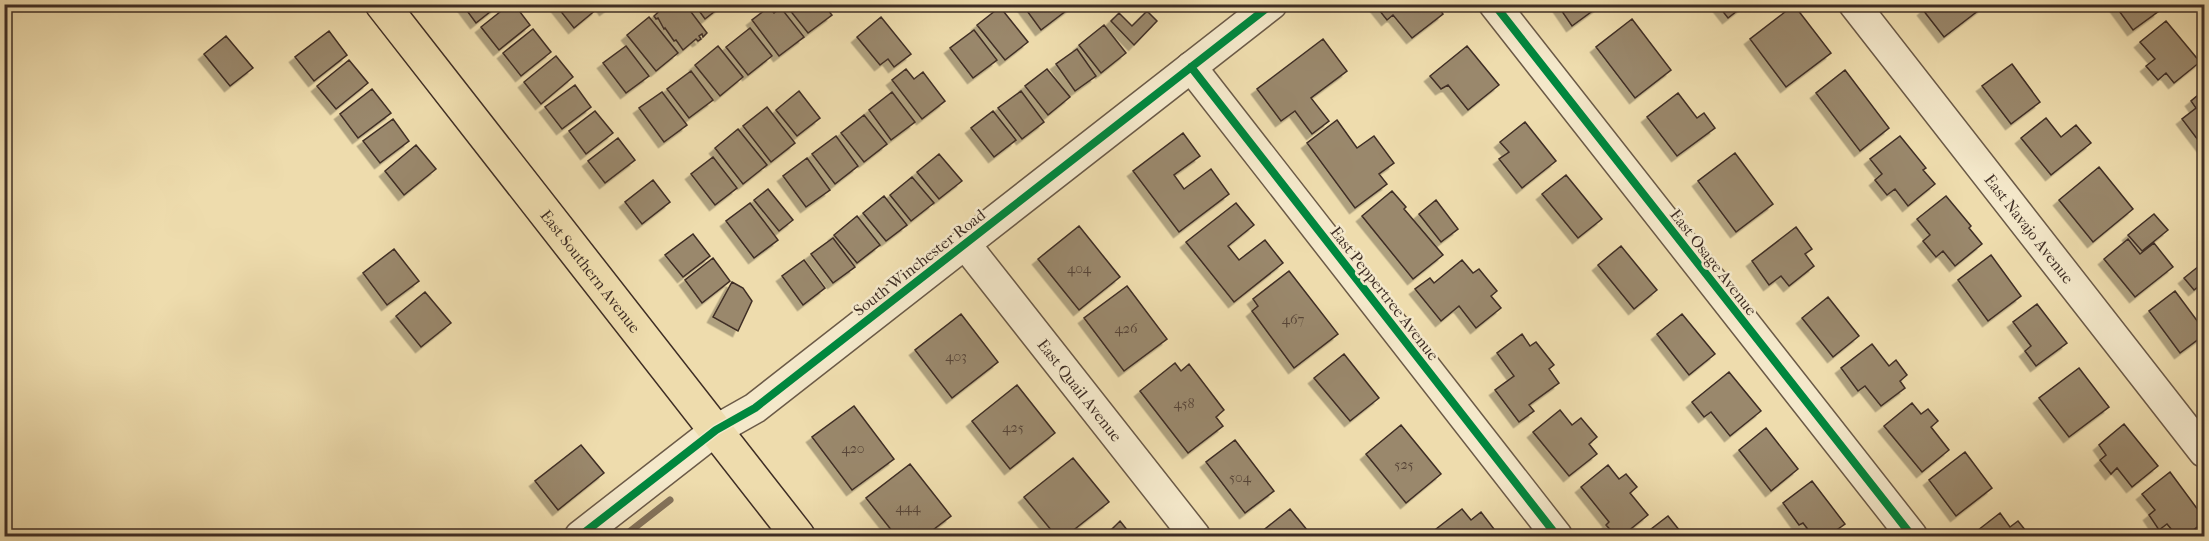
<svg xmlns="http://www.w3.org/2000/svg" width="2209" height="541" viewBox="0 0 2209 541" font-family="'IM FELL French Canon',serif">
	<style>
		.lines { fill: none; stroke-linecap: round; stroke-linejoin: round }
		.stream { stroke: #84735b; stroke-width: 7 }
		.building { fill: #9a886c; stroke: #3f2e25; stroke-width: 1.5; filter: url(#shadow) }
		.minor-casing { stroke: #6b5a47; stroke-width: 33 }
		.major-casing { stroke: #3f2e25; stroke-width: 36 }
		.minor { stroke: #f4e8ca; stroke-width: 30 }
		.major { stroke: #eedcad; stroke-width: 33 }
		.cycleway-casing { stroke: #f4e8ca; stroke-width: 11 }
		.cycleway { stroke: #00873e; stroke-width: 8 }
		.labels { text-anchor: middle; stroke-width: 5; stroke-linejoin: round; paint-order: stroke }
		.number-label { font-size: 14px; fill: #564437 }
		.street-label { font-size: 16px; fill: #3f2e25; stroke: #f4e8ca }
	</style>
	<defs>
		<filter id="shadow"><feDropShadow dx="-5.5" dy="5.5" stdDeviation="0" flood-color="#0004"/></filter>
	</defs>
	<rect width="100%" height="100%" fill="#eedcad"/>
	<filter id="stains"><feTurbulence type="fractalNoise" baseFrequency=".00333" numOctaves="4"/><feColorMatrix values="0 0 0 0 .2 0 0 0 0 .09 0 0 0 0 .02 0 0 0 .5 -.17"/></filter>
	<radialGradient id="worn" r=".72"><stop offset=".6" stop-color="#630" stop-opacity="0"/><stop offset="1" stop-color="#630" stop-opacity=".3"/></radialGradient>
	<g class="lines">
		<path class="stream" d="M624,536l46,-36"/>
	</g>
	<path class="building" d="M462,4h38l-24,19z
		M510,4h4l16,21 -31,25 -18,-23z
		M555,4h38l4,5 -23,19z
		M601,4h12l-8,6z
		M667,4h18l22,29 -4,4 -1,-3 -3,2 2,3 -3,2 -2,-2 -13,11 -7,-10 -2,1 -9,-13 -1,1 -6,-11 -2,1 -2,-3z
		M694,4h30l-19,15z
		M785,4h38l9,11 -24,18z
		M1022,4h53l-34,26z
		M1436,4l7,10 -31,24 -19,-23 -6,5 -12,-15z
		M1557,4h45l-30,22z
		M1717,4h29l-18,14z
		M1930,4h50l3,3 -39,30 -21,-27z
		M2114,4h39l6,7 -26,19z
		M1794,5l37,48 -45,34 -36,-48z
		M769,7l5,6 7,-5 23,29 -25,19 -27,-36z
		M1000,7l28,35 -23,18 -28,-35z
		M1147,11l10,10 -23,24 -23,-24 8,-8 13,13z
		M649,17l29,36 -22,18 -29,-36z
		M881,17l30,37 -17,13 -6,-8 -8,6 -23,-28z
		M1632,19l39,51 -36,28 -39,-51z
		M2166,21l34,41 -26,21 -8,-10 -8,7 -12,-14 9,-7 -15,-17z
		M1104,25l22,28 -25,20 -22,-28z
		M750,28l22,28 -24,19 -22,-28z
		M533,29l18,23 -30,24 -18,-23z
		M974,30l23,30 -24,18 -23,-30z
		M329,31l18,24 -33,26 -19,-24z
		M226,36l27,32 -23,18 -26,-32z
		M1323,39l24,32 -36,27 18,23 -17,13 -17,-23 -14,10 -24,-32z
		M626,46l23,30 -23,17 -23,-30z
		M718,46l25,31 -23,19 -25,-31z
		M1467,46l32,39 -31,25 -20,-25 -7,4 -11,-13z
		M1077,49l19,27 -21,15 -19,-27z
		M556,56l17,21 -32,27 -17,-22z
		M349,60l19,23 -32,26 -19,-23z
		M2012,64l28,38 -29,22 -29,-38z
		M906,69l8,10 9,-7 22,29 -23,18 -30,-39z
		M1047,69l23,28 -22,18 -23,-29z
		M1845,70l44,58 -29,23 -44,-58z
		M691,71l22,29 -24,18 -22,-29z
		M575,85l16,22 -29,22 -17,-22z
		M372,89l19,24 -33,25 -18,-24z
		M2204,90v58l-22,-29 14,-11 -5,-7z
		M799,91l21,27 -23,18 -21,-26z
		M1021,91l23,31 -22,17 -24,-31z
		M662,92l25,33 -23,17 -25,-34z
		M892,92l23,30 -24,18 -22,-30z
		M1678,93l19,25 7,-5 11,15 -38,28 -30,-39z
		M767,107l28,36 -24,19 -28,-36z
		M595,111l18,22 -27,21 -17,-23z
		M993,111l23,29 -22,17 -23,-29z
		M864,115l23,29 -23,18 -23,-29z
		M2046,118l15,19 15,-12 15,18 -40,32 -30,-37z
		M393,119l16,22 -29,22 -17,-22z
		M1337,120l20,28 17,-12 20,27 -15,11 8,10 -32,24 -48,-65z
		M1525,122l31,39 -34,27 -23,-29 10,-7 -9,-10z
		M738,129l29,36 -24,19 -28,-36z
		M1183,133l17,23 -26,19 10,14 27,-20 18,25 -50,38 -46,-61z
		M836,136l22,30 -23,18 -23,-30z
		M1900,136l26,32 -3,2 12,14 -27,22 -13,-17 -8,6 -12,-15 7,-6 -12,-15z
		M618,138l17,22 -30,23 -17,-22z
		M416,145l20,24 -32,26 -19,-24z
		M1735,153l38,51 -37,28 -38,-51z
		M939,154l23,27 -23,18 -22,-27z
		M713,157l24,31 -22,17 -24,-31z
		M807,158l23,32 -24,17 -23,-31z
		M2099,167l34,42 -40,33 -34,-42z
		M1566,175l36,44 -24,19 -36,-44z
		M912,177l22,26 -23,18 -21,-26z
		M653,180l17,22 -28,22 -17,-22z
		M768,189l25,31 -14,11 -25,-31z
		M1392,191l14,16 -2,2 39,46 -30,24 -51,-63z
		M884,196l23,29 -21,16 -23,-28z
		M1946,196l25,30 -2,2 13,16 -27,22 -12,-15 -7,6 -13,-16 7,-6 -13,-16z
		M1436,200l22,29 -17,13 -22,-28z
		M750,203l28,37 -24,18 -28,-37z
		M1236,203l18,22 -26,21 11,14 26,-20 18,23 -49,39 -48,-60z
		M2154,214l14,16 -26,21 -14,-16z
		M857,216l23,29 -23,18 -23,-28z
		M1079,226l41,51 -41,33 -41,-51z
		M1796,227l16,22 -7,5 9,12 -25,20 -8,-10 -12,9 -17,-24z
		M693,234l17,22 -27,21 -18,-22z
		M833,238l22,29 -22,16 -22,-29z
		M2128,239l12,15 14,-11 19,24 -38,30 -31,-38z
		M1621,246l36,44 -23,19 -36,-44z
		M394,249l25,32 -32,24 -24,-32z
		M1991,255l30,41 -33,25 -30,-41z
		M713,258l17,23 -28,22 -17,-23z
		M804,260l21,28 -22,17 -21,-29z
		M1462,260l11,13 6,-4 18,22 -6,5 10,12 -25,20 -17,-22 -18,15 -26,-32 15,-11 4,5z
		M2204,262v22l-1,-1 -9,7 -10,-12z
		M1289,271l49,63 -44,34 -42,-57 6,-5 -5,-7z
		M732,282l11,6 9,13 -14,30 -25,-14z
		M1127,286l40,53 -43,32 -40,-53z
		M2175,291l29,39v5l-24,18 -31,-42z
		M425,292l26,31 -30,24 -25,-31z
		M1828,297l31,39 -26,21 -31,-39z
		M2037,304l30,39 -31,23 -11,-15 6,-5 -18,-24z
		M961,314l37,48 -46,36 -37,-48z
		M1682,314l33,40 -26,21 -32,-41z
		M1522,334l8,12 6,-4 18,23 -5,4 10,14 -30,22 5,6 -15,11 -24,-32 19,-14 -17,-23z
		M1872,344l17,22 7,-6 11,15 -7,6 5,7 -24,18 -16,-20 -7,5 -17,-23z
		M1344,354l35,44 -29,23 -36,-43z
		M1175,363l6,8 8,-7 35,46 -8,7 7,9 -35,27 -48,-62z
		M2079,368l30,39 -40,30 -30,-39z
		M1729,372l32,39 -31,25 -19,-24 -7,5 -12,-15z
		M1017,385l38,48 -45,36 -38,-48z
		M1912,403l9,11 7,-5 10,12 -7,6 18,23 -27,22 -38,-46z
		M854,406l40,53 -42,31 -40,-53z
		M1560,410l12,15 9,-7 16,19 -8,7 8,10 -28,22 -36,-44z
		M2124,424l34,42 -26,21 -15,-19 -6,6 -11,-14 6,-5 -7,-10z
		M1401,425l40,49 -35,29 -40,-49z
		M1766,428l32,41 -27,22 -32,-41z
		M1235,440l39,51 -29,22 -39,-51z
		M581,445l23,28 -46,37 -23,-29z
		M1965,452l27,36 -36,28 -27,-36z
		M1073,458l36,44 -43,34h-10l-32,-39z
		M910,464l41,52 -26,20h-29l-30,-38z
		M1608,465l11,14 7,-5 11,13 -7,6 18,22 -26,21h-6l-10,-11 3,-3 -28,-35z
		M2170,472l34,46v4l-19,14h-8l-10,-12 -8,6 -10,-15 6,-5 -13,-16z
		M1812,481l33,43 -17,12h-15l-10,-13 -4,2 -16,-22z
		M1290,509l22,27h-47l-4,-4z
		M1462,509l9,11 10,-8 13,17 -10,7h-57z
		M2000,513l10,14 8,-6 12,15h-55l-2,-2z
		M1668,516l16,20h-42z
		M1120,521l12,15h-27z"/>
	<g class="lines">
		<defs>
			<g id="minor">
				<path d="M1494,4l418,532"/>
				<path id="s1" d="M1854,4l350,448"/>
				<path d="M1191,67l366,469"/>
				<path id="s2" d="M965,244l230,292"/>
				<path d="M580,536l136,-106 39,-22 517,-404"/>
			</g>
			<g id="major">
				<path id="s3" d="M382,4l416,532"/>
			</g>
		</defs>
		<use href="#minor" class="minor-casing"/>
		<use href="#major" class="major-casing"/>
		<use href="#minor" class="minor"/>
		<use href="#major" class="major"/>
		<defs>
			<path id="cycleway" d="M1494,4l418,532
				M1191,67l366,469
				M580,536l136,-106 39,-22 517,-404"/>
		</defs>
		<use href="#cycleway" class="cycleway-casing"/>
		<use href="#cycleway" class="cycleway"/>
	</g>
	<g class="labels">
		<g class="number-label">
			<text x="1079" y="273">404</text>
			<text x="1293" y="324">467</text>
			<text x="1126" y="333">426</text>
			<text x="956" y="361">403</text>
			<text x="1184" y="408">458</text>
			<text x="1013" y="432">425</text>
			<text x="853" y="453">420</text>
			<text x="1404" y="469">525</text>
			<text x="1240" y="482">504</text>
			<text x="908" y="512">444</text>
		</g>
		<g class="street-label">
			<text dy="6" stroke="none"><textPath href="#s1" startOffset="285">East Navajo Avenue</textPath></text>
			<text transform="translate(919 262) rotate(-38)" y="6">South Winchester Road</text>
			<text transform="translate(1714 262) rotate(52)" y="6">East Osage Avenue</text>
			<text dy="6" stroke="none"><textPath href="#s3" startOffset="339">East Southern Avenue</textPath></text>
			<text transform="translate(1385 293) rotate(52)" y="6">East Peppertree Avenue</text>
			<text dy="6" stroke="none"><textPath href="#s2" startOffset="186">East Quail Avenue</textPath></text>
		</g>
	</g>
	<rect width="2209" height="541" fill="none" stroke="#eedcad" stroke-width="24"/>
	<rect x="6" y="6" width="2197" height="529" fill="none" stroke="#3f2e25" stroke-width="3"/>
	<rect x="12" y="12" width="2185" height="517" fill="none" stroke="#3f2e25" stroke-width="1.5"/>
	<rect width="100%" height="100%" filter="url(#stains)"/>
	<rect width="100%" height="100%" fill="url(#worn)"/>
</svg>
